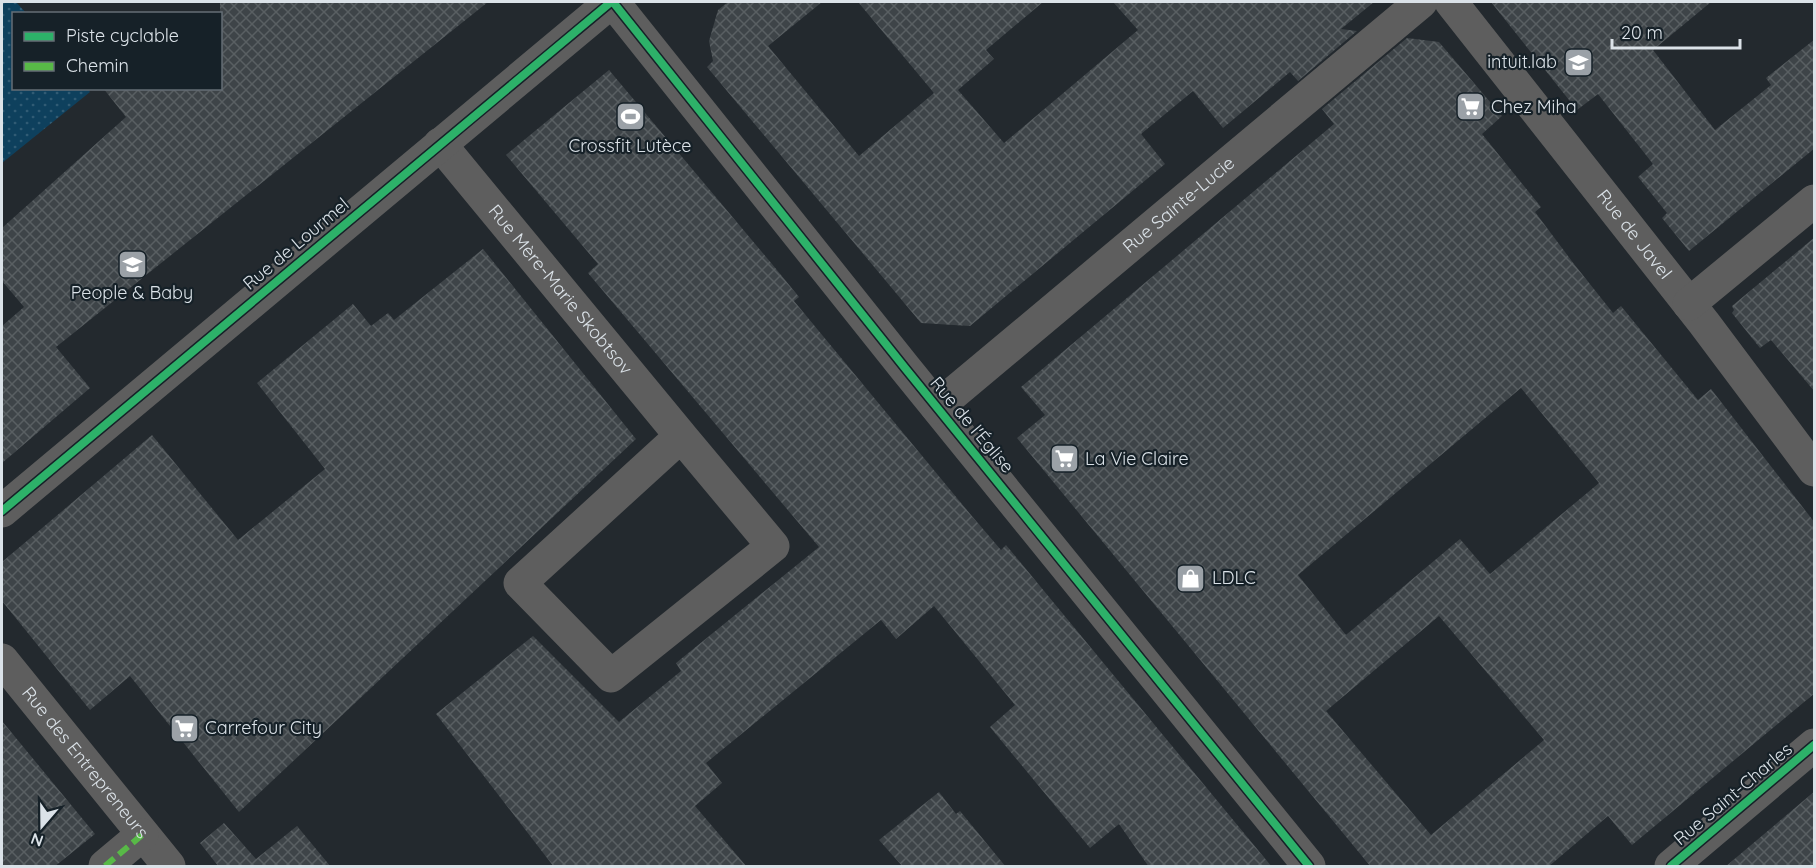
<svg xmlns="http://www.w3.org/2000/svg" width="1816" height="868" viewBox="0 0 1816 868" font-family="Quicksand,sans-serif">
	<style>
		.garden { fill: url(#garden-dots) }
		.building { fill: url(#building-cross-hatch); fill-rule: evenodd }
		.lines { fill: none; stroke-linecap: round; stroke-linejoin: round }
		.minor { stroke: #5e5e5e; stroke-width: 33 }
		.quiet { stroke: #58b947; stroke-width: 6; stroke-dasharray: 12 6; stroke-linecap: butt }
		.cycleway-casing { stroke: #162128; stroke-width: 11 }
		.cycleway { stroke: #2db169; stroke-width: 8 }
		.labels { text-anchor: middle; stroke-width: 4.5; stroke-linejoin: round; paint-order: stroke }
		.poi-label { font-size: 18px; fill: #dbe2e8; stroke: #162128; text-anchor: start }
		.street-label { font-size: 18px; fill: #dbe2e8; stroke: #162128 }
	</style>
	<defs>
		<pattern id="garden-dots" width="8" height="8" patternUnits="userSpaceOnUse" patternTransform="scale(1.5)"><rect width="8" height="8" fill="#0e405d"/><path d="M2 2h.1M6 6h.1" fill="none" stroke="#305b74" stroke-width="1.8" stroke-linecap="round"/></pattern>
		<pattern id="building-cross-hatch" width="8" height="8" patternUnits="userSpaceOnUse" patternTransform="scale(1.5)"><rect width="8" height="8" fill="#3e4448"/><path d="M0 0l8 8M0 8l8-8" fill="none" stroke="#595f62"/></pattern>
	</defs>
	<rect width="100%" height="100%" fill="#23292e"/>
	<path class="garden" d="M2,2h14l10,11 -12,1v74h73l3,4 -88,71z"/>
	<path class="building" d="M220,2h268l-432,345 34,41 -88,75v-137l22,-19 -22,-26v-53l124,-111 -23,-29h117z
		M728,2h94l-54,44 91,110 75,-63 -76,-91h185l-57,48 8,9 -36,31 46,53 134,-113 -25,-28h261l-33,27 16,2 -59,50 -8,-9 -67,56 -30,-37 -52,43 24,30 -195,162 -49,-3 -214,-256 6,-6 -4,-20 9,-31z
		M1491,2h220l-58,48 62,80 56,-45 -5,-7 49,-39v109l-126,103 -27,-33 5,-5 -29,-36 15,-13 -55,-70 -21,16z
		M1407,38l32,4 63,74 -20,18 59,73 -6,5 39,52 39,49 8,-7 77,94 13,-11 104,134v170l-183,152 -24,-29 -60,51h-177l-354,-429 28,-23 -24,-28 313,-263 -12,-15zM1521,388l78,95 -109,91 -30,-35 -114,96 -48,-60zM1439,616l105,124 -113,95 -105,-124z
		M609,70l163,194 27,33 -5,4 177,214 30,35 5,-5 266,322h-123l-30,-43 -29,24 -100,-121 25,-22 -81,-99 -38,33 -15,-19 -175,143 16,20 -27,23 52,61h-193l-118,-153 97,-78 86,86 62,-51 -5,-8 143,-116 -231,-274 10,-9 -92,-109z
		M1815,237v155l-44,-52 -11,8 -28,-35 2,-3 -2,-4z
		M483,249l153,190 -397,373 -109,-136 -40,34 -88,-109v-39l150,-127 86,105 87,-71 -68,-86 96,-79 18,22 17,-13 6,7z
		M2,721l93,113 -41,33h-52z
		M1815,791v76h-90l51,-43z
		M939,792l17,22 4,-3 46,56h-103l-24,-27z
		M224,823l32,36 41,-33 34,41h-112l-19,-24z"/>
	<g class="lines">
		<g class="minor">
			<path d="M613,2l292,366 404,498"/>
			<path id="s1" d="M1451,2l253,321 110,147"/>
			<path id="s2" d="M440,144l241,292 -161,147 91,93 162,-130 -92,-110"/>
			<path d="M1689,304l125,-103"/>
			<path id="s3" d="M937,407l484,-405"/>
			<path d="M2,511l609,-509"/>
			<path id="s4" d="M2,660l167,206"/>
			<path d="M105,866l37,-31"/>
			<path d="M1671,866l143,-121"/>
		</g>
		<path class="quiet" d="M105,866l37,-31"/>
		<defs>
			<path id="cycleway" d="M613,2l292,366 404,498
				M2,511l609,-509
				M1671,866l143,-121"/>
		</defs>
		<use href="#cycleway" class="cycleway-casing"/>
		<use href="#cycleway" class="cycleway"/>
	</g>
	<defs>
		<symbol id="university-square" viewBox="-11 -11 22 22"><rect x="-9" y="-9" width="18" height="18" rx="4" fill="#9ba1a7" stroke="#162128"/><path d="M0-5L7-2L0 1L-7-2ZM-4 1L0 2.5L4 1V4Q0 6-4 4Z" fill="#fff"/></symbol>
		<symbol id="supermarket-square" viewBox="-11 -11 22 22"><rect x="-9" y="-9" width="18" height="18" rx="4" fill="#9ba1a7" stroke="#162128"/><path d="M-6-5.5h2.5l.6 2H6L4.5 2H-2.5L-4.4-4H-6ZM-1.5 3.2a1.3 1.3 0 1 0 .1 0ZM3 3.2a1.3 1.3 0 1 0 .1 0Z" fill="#fff"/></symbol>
		<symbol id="stadium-square" viewBox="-11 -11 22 22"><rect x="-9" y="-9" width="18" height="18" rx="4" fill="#9ba1a7" stroke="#162128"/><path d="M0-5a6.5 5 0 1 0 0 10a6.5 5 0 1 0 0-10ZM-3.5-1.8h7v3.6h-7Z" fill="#fff"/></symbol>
		<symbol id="school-square" viewBox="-11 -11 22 22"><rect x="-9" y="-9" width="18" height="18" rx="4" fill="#9ba1a7" stroke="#162128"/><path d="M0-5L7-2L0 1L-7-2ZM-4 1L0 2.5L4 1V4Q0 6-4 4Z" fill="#fff"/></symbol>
		<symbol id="shop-square" viewBox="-11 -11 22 22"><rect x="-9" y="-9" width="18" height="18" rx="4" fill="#9ba1a7" stroke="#162128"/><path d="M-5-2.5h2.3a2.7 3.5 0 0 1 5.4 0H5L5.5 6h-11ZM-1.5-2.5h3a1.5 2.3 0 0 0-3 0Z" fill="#fff"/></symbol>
	</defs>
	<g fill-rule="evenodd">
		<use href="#university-square" x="1562" y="46" width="33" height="33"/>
		<use href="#supermarket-square" x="1454" y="90" width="33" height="33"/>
		<use href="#stadium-square" x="614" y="100" width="33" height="33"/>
		<use href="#school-square" x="116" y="248" width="33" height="33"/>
		<use href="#supermarket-square" x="1048" y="442" width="33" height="33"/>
		<use href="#shop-square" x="1174" y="562" width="33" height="33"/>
		<use href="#supermarket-square" x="168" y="712" width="33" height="33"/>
	</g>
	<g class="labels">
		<g class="poi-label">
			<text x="1557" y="68" text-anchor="end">intuit.lab</text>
			<text x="1491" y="113">Chez Miha</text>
			<text x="630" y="152" text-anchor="middle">Crossfit Lutèce</text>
			<text x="132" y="299" text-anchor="middle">People &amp; Baby</text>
			<text x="1085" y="465">La Vie Claire</text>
			<text x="1212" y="584">LDLC</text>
			<text x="205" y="734">Carrefour City</text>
		</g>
		<g class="street-label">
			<text dy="6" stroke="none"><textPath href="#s3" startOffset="315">Rue Sainte-Lucie</textPath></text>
			<text dy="6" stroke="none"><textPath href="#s1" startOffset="296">Rue de Javel</textPath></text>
			<text transform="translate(296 244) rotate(-40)" y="6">Rue de Lourmel</text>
			<text dy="6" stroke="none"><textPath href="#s2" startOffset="189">Rue Mère-Marie Skobtsov</textPath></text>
			<text transform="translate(972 425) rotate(50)" y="6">Rue de l'Église</text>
			<text dy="6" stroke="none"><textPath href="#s4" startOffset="132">Rue des Entrepreneurs</textPath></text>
			<text transform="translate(1733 794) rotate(-40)" y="6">Rue Saint-Charles</text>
		</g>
	</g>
	<rect width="1816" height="868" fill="none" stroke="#dbe2e8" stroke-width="6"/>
	<rect x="12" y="12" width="210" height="78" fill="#162128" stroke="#656e75" stroke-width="1.5"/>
	<rect x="24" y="32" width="30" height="9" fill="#2db169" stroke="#656e75" stroke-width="1.5"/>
	<text x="66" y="42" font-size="18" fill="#dbe2e8">Piste cyclable</text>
	<rect x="24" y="62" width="30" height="9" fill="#58b947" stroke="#656e75" stroke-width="1.5"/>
	<text x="66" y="72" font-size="18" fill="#dbe2e8">Chemin</text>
	<g transform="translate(42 826) rotate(200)" stroke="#162128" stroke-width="4.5" paint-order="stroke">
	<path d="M0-4.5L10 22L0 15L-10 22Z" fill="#dbe2e8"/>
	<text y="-9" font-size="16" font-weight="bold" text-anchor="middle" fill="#dbe2e8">N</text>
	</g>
	<path d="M1612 39v9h128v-9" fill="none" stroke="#dbe2e8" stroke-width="3"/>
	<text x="1621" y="39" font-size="18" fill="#dbe2e8" stroke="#162128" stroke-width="4.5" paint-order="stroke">20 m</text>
</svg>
